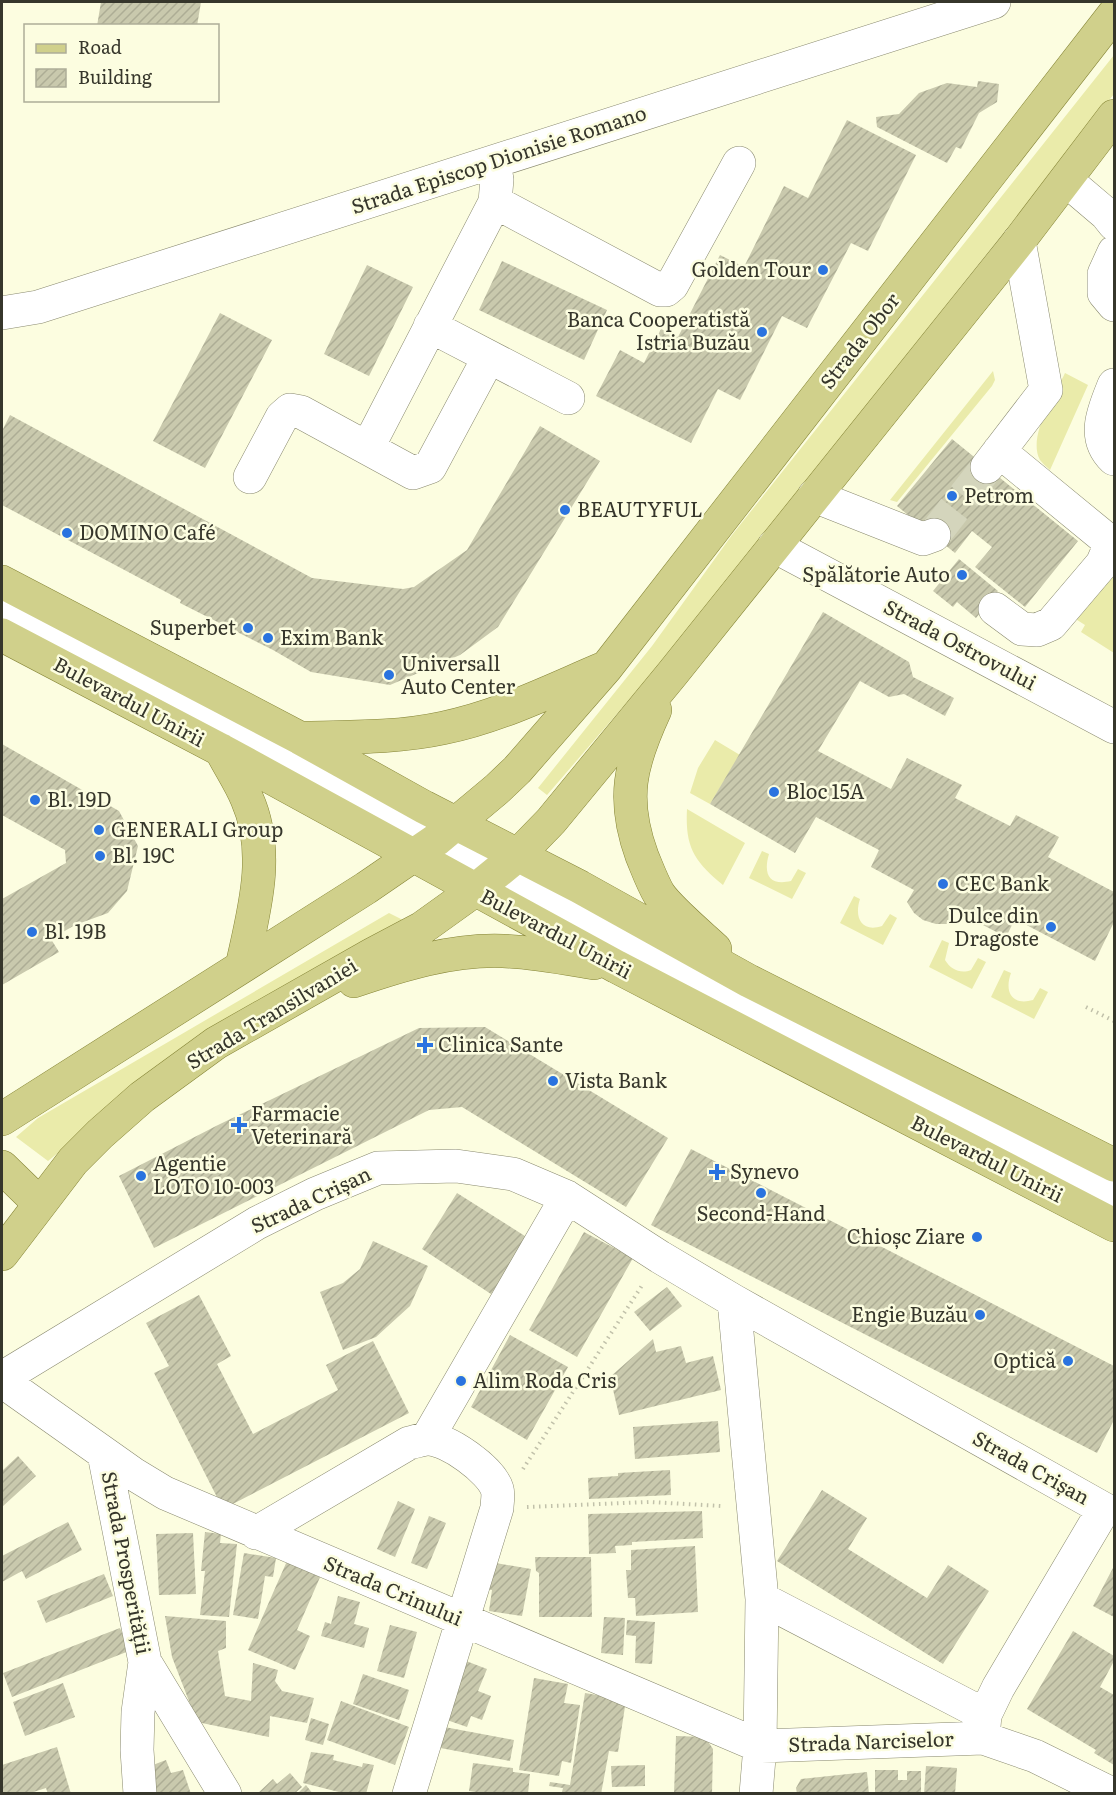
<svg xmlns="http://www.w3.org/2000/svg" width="1116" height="1795" viewBox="0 0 1116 1795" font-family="Literata,serif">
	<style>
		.grass { fill: #eaebaa }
		.building { fill: url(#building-hatch) }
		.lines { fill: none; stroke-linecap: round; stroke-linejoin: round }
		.minor-tunnel { stroke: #d4d5bc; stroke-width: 33; stroke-dasharray: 33 16; stroke-linecap: butt }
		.minor-casing { stroke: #89896f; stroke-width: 34 }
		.major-casing { stroke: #868537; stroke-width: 34 }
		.path { stroke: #c1c1aa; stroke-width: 4; stroke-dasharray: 1.5 4.5; stroke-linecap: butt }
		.minor { stroke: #fff; stroke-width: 33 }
		.major { stroke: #d0d08b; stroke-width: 33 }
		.poi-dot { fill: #2a73df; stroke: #fcfde0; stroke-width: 2 }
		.labels { text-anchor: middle; stroke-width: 5; stroke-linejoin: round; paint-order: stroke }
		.street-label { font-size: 20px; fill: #36362b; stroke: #fcfde0 }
		.poi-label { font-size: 20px; fill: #36362b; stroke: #fcfde0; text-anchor: start }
	</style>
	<defs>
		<pattern id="building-hatch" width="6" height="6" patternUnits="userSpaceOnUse" patternTransform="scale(1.5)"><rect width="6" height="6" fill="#c9c9ad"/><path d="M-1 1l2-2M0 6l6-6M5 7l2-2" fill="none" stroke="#adad95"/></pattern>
	</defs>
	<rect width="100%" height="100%" fill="#fcfde0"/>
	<path class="grass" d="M1114,55v39l-448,563 -119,138 -9,-7 114,-142 80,-111z
		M993,371l2,9 -3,6 -95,116 -7,-2z
		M1065,373l23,12 -38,85c-3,-3 -7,-6 -10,-10 -13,-23 15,-66 25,-87z
		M1114,558v95l-33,-21 4,-7 -11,-7z
		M715,740l25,15 -30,49 -20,-11 8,-25z
		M687,809l58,34 -22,42c-29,-24 -38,-38 -36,-76z
		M762,851l7,3c-6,20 0,32 22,27l7,-12 8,4 -14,26 -43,-21z
		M854,896l6,3c-6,18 1,34 22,27l8,-12 7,4 -14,27 -43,-22z
		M389,913l18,9 -291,184 -68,55 -32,-24 22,-19z
		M942,940l7,3 -4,17c6,10 16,14 26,10l7,-12 8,4 -14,27 -43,-22z
		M1004,970l7,3c-7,19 1,33 22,27l7,-12 8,4 -14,27 -43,-22z"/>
	<path class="building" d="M101,2h100l-4,24h-100z
		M978,81l21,3 -2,18 -18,11 -18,36 -5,-2 -9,16 -70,-36 -1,-10 23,-3 20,-21 28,-10 30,4z
		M847,120l69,35 -48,96 -17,-8 -44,85 -25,-12 -42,84 -22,-11 -27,54 -95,-47 24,-46 24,13 17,-34 17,8 42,-82 24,12 40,-81 24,12z
		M502,261l105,49 -23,50 -105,-50z
		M367,265l46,22 -44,89 -45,-22z
		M220,313l52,27 -67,128 -52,-27z
		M10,415l302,163 91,11 11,-2 53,-37 73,-124 60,35 -102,166 -38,28 -70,30 -79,-13 -38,-22 -93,-47 1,-3 -179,-95v-74z
		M952,439l126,102 -53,66 -50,-40 17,-20 -20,-16 -17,22 -58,-47z
		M959,559l39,32 -22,27 -19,-16 -4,5 -20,-16z
		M823,612l86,50 4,15 41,21 -9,18 -41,-22 -15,3 -29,-16 -42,70 73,38 16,-31 55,27 -7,13 55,28 6,-11 43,22 -11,20 66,35v30l-19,39 -80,-42 -9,18 -52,-27 -7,14h-11l-13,-4 -9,-7 -7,-11 7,-12 -43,-23 8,-17 -63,-33 -21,36 -85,-49z
		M2,744l117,67 19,35 -11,45 -19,22 -33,12 -24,14 8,13 -57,33v-86l64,-36 -1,-13 -63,-35z
		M485,1027l183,111 -42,69 -164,-100 -33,3 -275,138 -35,-72 99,-51 201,-97z
		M691,1149l423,217v54l-17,33 -446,-228z
		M457,1193l71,45 -37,56 -69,-45z
		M584,1232l49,26 -56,99 -48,-27z
		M373,1241l55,25 -18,40 -34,31 -33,13 -23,-58 23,-9 17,-14z
		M667,1287l15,19 -32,25 -16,-19z
		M199,1295l32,61 -14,8 36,70 85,-44 -12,-25 47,-24 36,72 -186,96 -69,-136 15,-7 -23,-43z
		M510,1335l58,32 -41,73 -56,-33z
		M653,1339l3,13 25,-6 5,17 27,-7 8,34 -102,25 -9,-38z
		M718,1421l2,31 -85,7 -2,-32z
		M18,1456l18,20 -34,31v-36z
		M670,1470l1,25 -82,4 -1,-21 30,-2v-3z
		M822,1490l45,28 -19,31 79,49 21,-33 41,26 -46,73 -166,-103z
		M398,1501l17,8 -20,48 -18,-8z
		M702,1511l1,27 -71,4v3l-17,1 1,7 -27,1 -1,-40z
		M429,1516l17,7 -19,46 -16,-6z
		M68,1522l14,28 -56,29 -4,-8 -20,11v-26z
		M205,1532l16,2 -1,9 17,1 -8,73 -29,-2 5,-44h-4z
		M193,1533l3,61 -37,1 -3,-61z
		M695,1546l3,66 -62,4 -1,-18h-7l-2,-28h5v-20z
		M244,1553l32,5 -3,19 -8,-1 -7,43 -25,-4z
		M535,1557h56l1,60h-53v-44l-3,-2z
		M287,1561l34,14 -24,55 13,6 -15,34 -47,-20z
		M490,1562l41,7 -9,47 -33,-5 3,-21 -6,-1z
		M1114,1566v51l-21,-11z
		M104,1574l9,22 -67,27 -9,-22z
		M338,1596l22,6 -6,22 15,4 -5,20 -43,-12 4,-14 6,2z
		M165,1616l61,5v27l-8,3 7,45 26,5 2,-38 25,7 -3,11 7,10 32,7 -7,25 -37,-7 -1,21 -72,-15 -25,-65z
		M604,1617l21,1 -2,37 -22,-2z
		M627,1620l28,2 -3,42 -17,-1 1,-27 -10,-1z
		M390,1625l27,7 -13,46 -27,-7z
		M120,1628l9,23 -117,46 -9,-24z
		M1073,1631l41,25v5l-14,26 14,8v70l-20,-12 2,-3 -69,-41z
		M466,1661l21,8 -9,22 13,5 -9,24 -11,-4 -4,11 -23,-8z
		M363,1674l46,16 -10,30 -46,-16z
		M534,1678l34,6 -4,19 16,2 -9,58 -9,-2 -3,15 -40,-6z
		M63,1683l12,34 -50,19 -12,-34z
		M585,1693l41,7 -8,52 -9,-1 -8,43h-27l-12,-2 1,-4 -14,-2 1,-4 20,3z
		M341,1701l68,26 -14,38 -68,-25z
		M311,1718l18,6 -6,21 -18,-5z
		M439,1726l75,14 -4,21 -75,-14z
		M676,1736l29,1 8,12 -1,45h-38z
		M57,1747l14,47h-23l-2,-6 -19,6h-25v-29z
		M311,1752l23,3 -1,5 29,7 1,-4 11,2 -8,29h-19l-44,-11z
		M166,1760l5,13 12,-3 8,24h-37l-9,-26z
		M473,1763l40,5v4l17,2 -2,20h-38l-21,-3z
		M645,1765v21l-33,1 -1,-21z
		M926,1766l31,2 -2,26h-31z
		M875,1770h23v10h9v-9h14v23h-46z
		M867,1772l2,22h-72l-1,-6 5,-9z
		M290,1773l12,14 -8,7h-37l16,-15 4,5z
		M306,1785l7,9h-16z"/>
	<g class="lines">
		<path class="minor-tunnel" d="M934,535l53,-68"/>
		<defs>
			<path id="minor" d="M1066,180l40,34 8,10
				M495,202l165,88h6l6,-5 67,-122
				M1114,252l-10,22v19l10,12
				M2,313l36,-6 956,-305
				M430,326l138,72
				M1114,385c-10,25 -23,52 0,74
				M368,447l127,-245 2,-23
				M987,467l59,-77 -27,-149
				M250,477l32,-60 8,-7 11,2 112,61 17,-6 59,-110
				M814,496l109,43 11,-4
				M774,546l340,181
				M2,606l403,216 142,79 567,294
				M995,609l27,20 15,1 14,-6 51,-60 7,-16 -4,-10 -106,-87
				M734,1301l28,298 -2,147 -4,48
				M2,1378l255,-155 58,-29 63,-26 78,-2 57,8 54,23 93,60 74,44 370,208 -106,179 -13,27 -2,23
				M2,1381l130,92 33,20 595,253 223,-8 52,18 77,38
				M427,1439l140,-242
				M104,1454l41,208 80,132
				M256,1533l153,-90c6,-1 13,-4 19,-4 20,0 63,31 69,50 2,6 0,13 0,19l-88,286
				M762,1599l223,116
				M140,1794l-3,-44 1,-38 7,-50"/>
			<path id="major" d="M2,582l298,156 124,69 156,80 169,94 365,184
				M2,635l219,115 396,217 497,258
				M655,710c-25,54 -34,89 -13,146 5,12 10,26 17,38 11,16 41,41 56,55
				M302,738c47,-1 95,0 141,-10 55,-11 107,-37 159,-59
				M221,750c8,16 19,32 26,49 24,54 7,112 -5,167
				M354,981c47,-16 98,-32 149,-30 31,1 61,7 91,12
				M2,1119l364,-231 70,-48 61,-51 20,-19 89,-102 508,-654
				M2,1167l37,36
				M2,1254l71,-93 27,-27 42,-37 74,-54 155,-88 51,-27 53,-38 43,-35 33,-34 121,-147 347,-433 95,-125"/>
		</defs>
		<use href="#minor" class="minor-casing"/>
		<use href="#major" class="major-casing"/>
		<path class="path" d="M1086,1007l28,14
			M523,1469l120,-185
			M527,1507l123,-5 71,4"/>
		<use href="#minor" class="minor"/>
		<use href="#major" class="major"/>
	</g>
	<g class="poi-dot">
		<circle cx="823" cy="270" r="6"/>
		<circle cx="762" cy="332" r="6"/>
		<circle cx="952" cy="496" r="6"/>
		<circle cx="565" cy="510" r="6"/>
		<circle cx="67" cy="533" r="6"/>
		<circle cx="962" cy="575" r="6"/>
		<circle cx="248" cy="628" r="6"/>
		<circle cx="268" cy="638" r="6"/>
		<circle cx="389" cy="675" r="6"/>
		<circle cx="774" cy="792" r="6"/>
		<circle cx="35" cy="800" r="6"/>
		<circle cx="99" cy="830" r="6"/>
		<circle cx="100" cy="856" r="6"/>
		<circle cx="943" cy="884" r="6"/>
		<circle cx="1051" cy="927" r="6"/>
		<circle cx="32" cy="932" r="6"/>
		<path d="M422 1036h6v6h6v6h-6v6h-6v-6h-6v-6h6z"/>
		<circle cx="553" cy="1081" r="6"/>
		<path d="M236 1116h6v6h6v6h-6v6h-6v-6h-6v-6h6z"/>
		<path d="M714 1163h6v6h6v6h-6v6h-6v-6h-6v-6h6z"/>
		<circle cx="141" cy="1176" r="6"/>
		<circle cx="761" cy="1193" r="6"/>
		<circle cx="977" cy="1237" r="6"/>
		<circle cx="980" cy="1315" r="6"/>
		<circle cx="1068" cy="1361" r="6"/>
		<circle cx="461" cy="1381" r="6"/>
	</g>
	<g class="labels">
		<g class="street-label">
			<text transform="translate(499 160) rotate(-18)" y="7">Strada Episcop Dionisie Romano</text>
			<text transform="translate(860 341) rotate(-52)" y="7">Strada Obor</text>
			<text transform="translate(960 645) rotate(28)" y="7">Strada Ostrovului</text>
			<text transform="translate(129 702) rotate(28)" y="7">Bulevardul Unirii</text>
			<text transform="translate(556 934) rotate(28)" y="7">Bulevardul Unirii</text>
			<text transform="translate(272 1014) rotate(-31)" y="7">Strada Transilvaniei</text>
			<text transform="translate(987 1159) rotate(27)" y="7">Bulevardul Unirii</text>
			<text transform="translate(311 1200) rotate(-25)" y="7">Strada Crișan</text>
			<text transform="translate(1031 1468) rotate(29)" y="7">Strada Crișan</text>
			<text transform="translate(126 1563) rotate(79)" y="7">Strada Prosperității</text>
			<text transform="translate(393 1591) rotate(23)" y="7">Strada Crinului</text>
			<text transform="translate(871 1742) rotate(-2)" y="7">Strada Narciselor</text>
		</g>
		<g class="poi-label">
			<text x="811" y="277" text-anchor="end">Golden Tour</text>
			<text x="750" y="327" text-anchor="end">Banca Cooperatistă<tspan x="750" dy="23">Istria Buzău</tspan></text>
			<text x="964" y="503">Petrom</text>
			<text x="577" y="517">BEAUTYFUL</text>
			<text x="79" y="540">DOMINO Café</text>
			<text x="950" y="582" text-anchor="end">Spălătorie Auto</text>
			<text x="236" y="635" text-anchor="end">Superbet</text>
			<text x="280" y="645">Exim Bank</text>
			<text x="401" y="671">Universall<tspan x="401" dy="23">Auto Center</tspan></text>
			<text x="786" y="799">Bloc 15A</text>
			<text x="47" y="807">Bl. 19D</text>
			<text x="111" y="837">GENERALI Group</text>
			<text x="112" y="863">Bl. 19C</text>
			<text x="955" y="891">CEC Bank</text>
			<text x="1039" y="923" text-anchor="end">Dulce din<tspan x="1039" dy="23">Dragoste</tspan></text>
			<text x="44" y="939">Bl. 19B</text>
			<text x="438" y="1052">Clinica Sante</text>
			<text x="565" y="1088">Vista Bank</text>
			<text x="251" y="1121">Farmacie<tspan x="251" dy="23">Veterinară</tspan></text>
			<text x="153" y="1171">Agentie<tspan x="153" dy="23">LOTO 10-003</tspan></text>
			<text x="730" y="1179">Synevo</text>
			<text x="761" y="1221" text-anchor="middle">Second-Hand</text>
			<text x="965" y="1244" text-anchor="end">Chioșc Ziare</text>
			<text x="968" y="1322" text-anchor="end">Engie Buzău</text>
			<text x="1056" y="1368" text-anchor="end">Optică</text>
			<text x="473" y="1388">Alim Roda Cris</text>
		</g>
	</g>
	<rect width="1116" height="1795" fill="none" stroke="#36362b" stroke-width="6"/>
	<rect x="24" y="24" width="195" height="78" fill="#fcfde0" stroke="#adad98" stroke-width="1.5"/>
	<rect x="36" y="44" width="30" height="9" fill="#d0d08b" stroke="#adad98" stroke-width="1.5"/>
	<text x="78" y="54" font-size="18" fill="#36362b">Road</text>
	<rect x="36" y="69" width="30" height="18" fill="url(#building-hatch)" stroke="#adad98" stroke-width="1.5"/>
	<text x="78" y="84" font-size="18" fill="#36362b">Building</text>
</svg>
